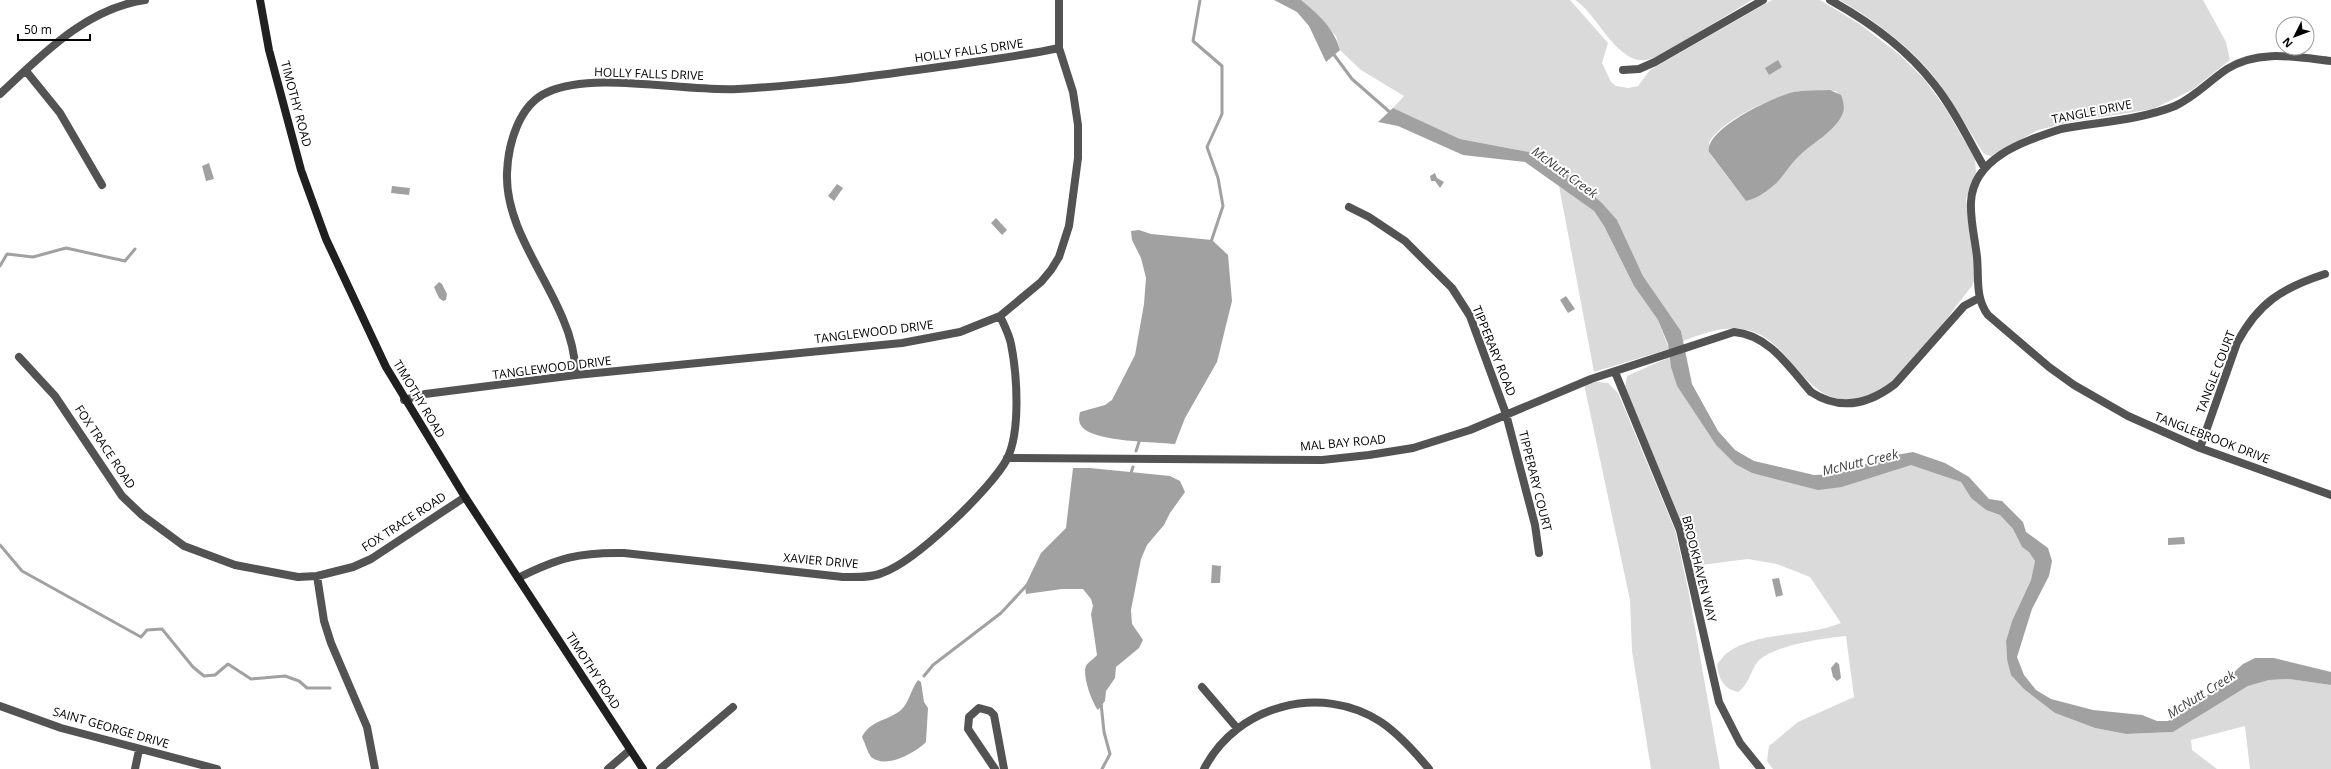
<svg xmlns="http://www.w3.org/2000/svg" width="2331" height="769" viewBox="0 0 2331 769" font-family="'Open Sans',sans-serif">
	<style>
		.green { fill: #dadada; fill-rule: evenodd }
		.water { fill: #a1a1a1 }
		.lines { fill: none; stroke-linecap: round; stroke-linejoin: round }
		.stream { stroke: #a1a1a1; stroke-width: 3 }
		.minor { stroke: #535353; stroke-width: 8 }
		.secondary { stroke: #202020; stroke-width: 8 }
		.labels { text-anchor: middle; stroke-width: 4; stroke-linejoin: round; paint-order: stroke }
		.street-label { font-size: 12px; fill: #000; stroke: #fff }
		.water-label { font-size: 13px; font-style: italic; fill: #424242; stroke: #fff }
	</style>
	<rect width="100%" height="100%" fill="#fff"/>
	<path class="green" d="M1301,0h269l38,43 -6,20 9,19 5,4 12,2 10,-2 12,-16 122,-70h48l41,25 40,31 23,23 22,30 29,50 1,13 -10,27 8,63 1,16 -3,8c-29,35 -54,78 -91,105 -7,5 -17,7 -26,8 -46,7 -61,-48 -96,-65 -25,-12 -53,-2 -76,7l-2,-10 -38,-55 -26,-55 -15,-18 -57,-48 -85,-16 -67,-31 11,-12 -43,-26 -21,-20 -4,-14zM1799,91h37l7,14v8l-6,9 -8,9 -31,25 -25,30 -19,12 -8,3 -33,-43 -4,-6v-10c14,-23 64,-45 90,-51z
		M1575,0h177l-91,55c-5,2 -10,4 -15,5 -30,4 -49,-47 -71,-60z
		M1840,0h363l23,42 4,18 -38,30 -39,19 -77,12 -38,9 -47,26 -7,-2c-19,-29 -36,-63 -60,-89 -24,-26 -54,-47 -84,-65z
		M1559,186l35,25 10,15 30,60 24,34 11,29 -75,23z
		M1670,357l7,29 39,59 19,19 17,9 26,6 64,8 69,-23 50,18 10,16 15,12 14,5 13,14 9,18 7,4 6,10 -4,19 -19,41 -6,20 1,18 48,54 40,15 31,6 47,-2 75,-46 21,-6 20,-1 42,6v84h-81l-5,-43 -54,14 1,10 25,19h-444l-6,-8 2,-15 29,-24 56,-25 -8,-61c-22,2 -78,10 -90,28 -7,11 -7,20 -18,28 -14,-3 -19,-12 -21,-27 3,-4 6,-9 10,-12 30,-22 80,-16 114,-30l-31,-46 -33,-13 -29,-5 -55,7 -11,-39 -57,-140 2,-11z
		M1597,382l11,1 10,10 57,137 14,64 31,175h-69l-19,-118 -2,-51 -46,-216z"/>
	<path class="water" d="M1274,0h27c17,14 33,28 39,50l-14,12 -17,-36 -12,-14z
		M1778,60l4,7 -13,8 -4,-7z
		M1830,90l11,5c2,5 4,12 2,18 -8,19 -30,29 -44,43 -10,9 -16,22 -26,30 -8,7 -18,13 -27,15l-37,-49c-4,-22 57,-51 75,-57 15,-6 31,-4 46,-5z
		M1393,108l67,31 85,16 57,48 15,17 26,56 38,55 11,53 26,47 17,19 19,11 60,14 23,-1 48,-17 28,-5 32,11 24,14 20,22 13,2 21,21 3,10 22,16 4,13 -3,15 -17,33 -15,48 7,18 12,15 15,9 42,11 49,5 15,6h11l45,-30 30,-27 12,-6h19l57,14v13l-42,-6 -20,1 -21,6 -75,46 -47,2 -31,-6 -40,-15 -31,-24 -13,-14 -4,-16 -1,-18 6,-20 19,-41 4,-19 -6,-9 -7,-5 -9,-18 -13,-14 -14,-5 -15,-12 -10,-16 -50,-17 -69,22 -24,3 -66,-17 -17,-9 -19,-19 -39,-59 -6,-19 -3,-23 -10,-24 -24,-34 -30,-60 -10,-15 -69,-49 -62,-7 -65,-29 -20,-4z
		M209,163l5,16 -8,2 -4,-15z
		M1435,173l2,5 7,4 -4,6 -5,-7h-4l-1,-5z
		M837,184l6,4 -9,13 -6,-5z
		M392,186l18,2 -1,7 -18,-2z
		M996,218l11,12 -5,5 -11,-12z
		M1139,230l12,4 61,6 16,15 4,46 -15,61 -32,56 -10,26c-19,-2 -80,-2 -93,-17 -4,-5 -3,-10 -2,-15l25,-7 7,-5 23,-45 9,-51 2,-26 -5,-20 -9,-18 -1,-9z
		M439,282l3,2 5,10 -1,6 -3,1 -4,-3 -5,-11z
		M1566,296l9,13 -7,4 -8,-13z
		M1073,468h17l80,8 10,5 5,11 -15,21 -6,12 -17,20 -6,14 -10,51 1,14 11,16 -4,8 -23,19 -1,11 -9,13 -1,10 -7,9c-6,-7 -16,-35 -12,-44 2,-4 8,-7 11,-11l-6,-41 2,-8 -2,-7 -8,-10h-21l-36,5 -1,-8 16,-33 25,-25z
		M2184,537l1,7 -17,1v-7z
		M1212,565l9,1 -1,17h-9z
		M1779,578l4,17 -7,2 -4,-18z
		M1836,662l3,2 2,14 -4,3 -4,-4 -2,-9z
		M918,680l3,2 3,20 4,6 -2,34c-12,12 -41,27 -55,15 -4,-6 -6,-14 -9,-20 8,-17 26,-16 39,-27 8,-7 10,-21 17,-30z"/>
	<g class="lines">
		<path class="stream" d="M1200,0l-7,41 29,25v48l-15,33 11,31 5,28 -12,36
			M1332,52l20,27 40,35
			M0,266l7,-12 26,3 33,-9 59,13 10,-12
			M1136,451l4,-12
			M1130,476l3,-9
			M0,545l22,26 119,66 6,-7 15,-1 31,38 11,9 11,-1 13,-11 23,15 34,-3 14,5 8,7h23
			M924,676l9,-11 68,-52 26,-28
			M1101,703l3,29 6,22 -8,15"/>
		<path class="minor" d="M1830,0c38,21 77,49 104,84 20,25 34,55 50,83
			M2331,61c-35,-4 -73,-12 -104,8 -18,12 -32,28 -52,37 -35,14 -77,16 -114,23 -36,12 -88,28 -90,73 -1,18 4,37 6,55 2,21 -2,41 11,58l61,52 25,18 54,31 72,32 131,47
			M1623,70l16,-1 16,-7 108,-62
			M26,71l34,42 42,72
			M0,94c42,-39 85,-85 145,-94
			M1349,207l20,10 36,24 47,47 18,28 36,98 29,111 4,28
			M19,357l36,39 67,100 20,19 42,31 51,19 63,12 19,-1 36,-9 18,-8 94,-62
			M1615,372l65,158 39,172 21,41 21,26
			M576,375c-1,-20 -5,-38 -13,-56 -19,-47 -58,-94 -56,-146 1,-29 12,-69 41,-81 47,-21 136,0 190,-3 75,-4 149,-15 223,-25 33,-5 66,-9 98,-16
			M404,400l21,-6 151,-19 326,-32 58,-11 40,-16 41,-34 10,-12 8,-13 10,-31 9,-68v-33l-5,-33 -14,-44v-48
			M2200,448l37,-105c21,-40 45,-55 88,-69
			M1007,458l315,2 47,-5 44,-7 57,-18 121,-51 143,-47c35,3 55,35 77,60 29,19 58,12 84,-8l69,-78 15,-8
			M317,576l7,45 7,22 36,84 8,42
			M518,578c40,-20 61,-26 106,-25l219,24c13,0 27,1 39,-4 33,-11 109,-84 125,-114 14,-28 10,-85 4,-115 -2,-10 -7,-19 -11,-28
			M1202,687l35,41
			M0,706l61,22 156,41
			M135,769l4,-19
			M608,769l22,-19
			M660,769l73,-62
			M995,769l-27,-40 1,-12 10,-9 11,3 4,4 10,54
			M1204,769c33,-64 117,-86 177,-47 19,13 34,30 48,47"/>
		<path class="secondary" d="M260,0l9,50 32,120 25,69 60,128 79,130 178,272"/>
	</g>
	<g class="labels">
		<g class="street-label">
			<text transform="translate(969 51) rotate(-8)" y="4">HOLLY FALLS DRIVE</text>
			<text transform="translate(649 74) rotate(2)" y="4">HOLLY FALLS DRIVE</text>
			<text transform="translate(296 104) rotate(75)" y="4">TIMOTHY ROAD</text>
			<text transform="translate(2092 112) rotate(-11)" y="4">TANGLE DRIVE</text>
			<text transform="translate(874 332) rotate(-7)" y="4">TANGLEWOOD DRIVE</text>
			<text transform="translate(1494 351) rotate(68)" y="4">TIPPERARY ROAD</text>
			<text transform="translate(552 368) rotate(-7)" y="4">TANGLEWOOD DRIVE</text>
			<text transform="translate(2216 372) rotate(-69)" y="4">TANGLE COURT</text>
			<text transform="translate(419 399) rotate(59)" y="4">TIMOTHY ROAD</text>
			<text transform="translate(2212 438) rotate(21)" y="4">TANGLEBROOK DRIVE</text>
			<text transform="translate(1343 443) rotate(-5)" y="4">MAL BAY ROAD</text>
			<text transform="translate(105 447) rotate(56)" y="4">FOX TRACE ROAD</text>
			<text transform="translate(1535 481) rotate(76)" y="4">TIPPERARY COURT</text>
			<text transform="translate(404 522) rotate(-33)" y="4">FOX TRACE ROAD</text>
			<text transform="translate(821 561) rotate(5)" y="4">XAVIER DRIVE</text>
			<text transform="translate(1699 569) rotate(76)" y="4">BROOKHAVEN WAY</text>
			<text transform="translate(593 671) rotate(57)" y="4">TIMOTHY ROAD</text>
			<text transform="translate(111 728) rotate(16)" y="4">SAINT GEORGE DRIVE</text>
		</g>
		<g class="water-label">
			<text transform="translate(1565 172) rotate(36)" y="5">McNutt Creek</text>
			<text transform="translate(1860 462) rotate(-13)" y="5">McNutt Creek</text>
			<text transform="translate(2201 694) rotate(-32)" y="5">McNutt Creek</text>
		</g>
	</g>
	<g transform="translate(2295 36) rotate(228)"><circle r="19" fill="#ffffff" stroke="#999999"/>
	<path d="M0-3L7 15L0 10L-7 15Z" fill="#000000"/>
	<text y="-6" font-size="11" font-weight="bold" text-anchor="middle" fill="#000000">N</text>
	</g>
	<path d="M18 34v6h72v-6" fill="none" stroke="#000000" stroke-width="2"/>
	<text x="24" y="34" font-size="12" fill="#000000" stroke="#ffffff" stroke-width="3" paint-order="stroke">50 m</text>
</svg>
